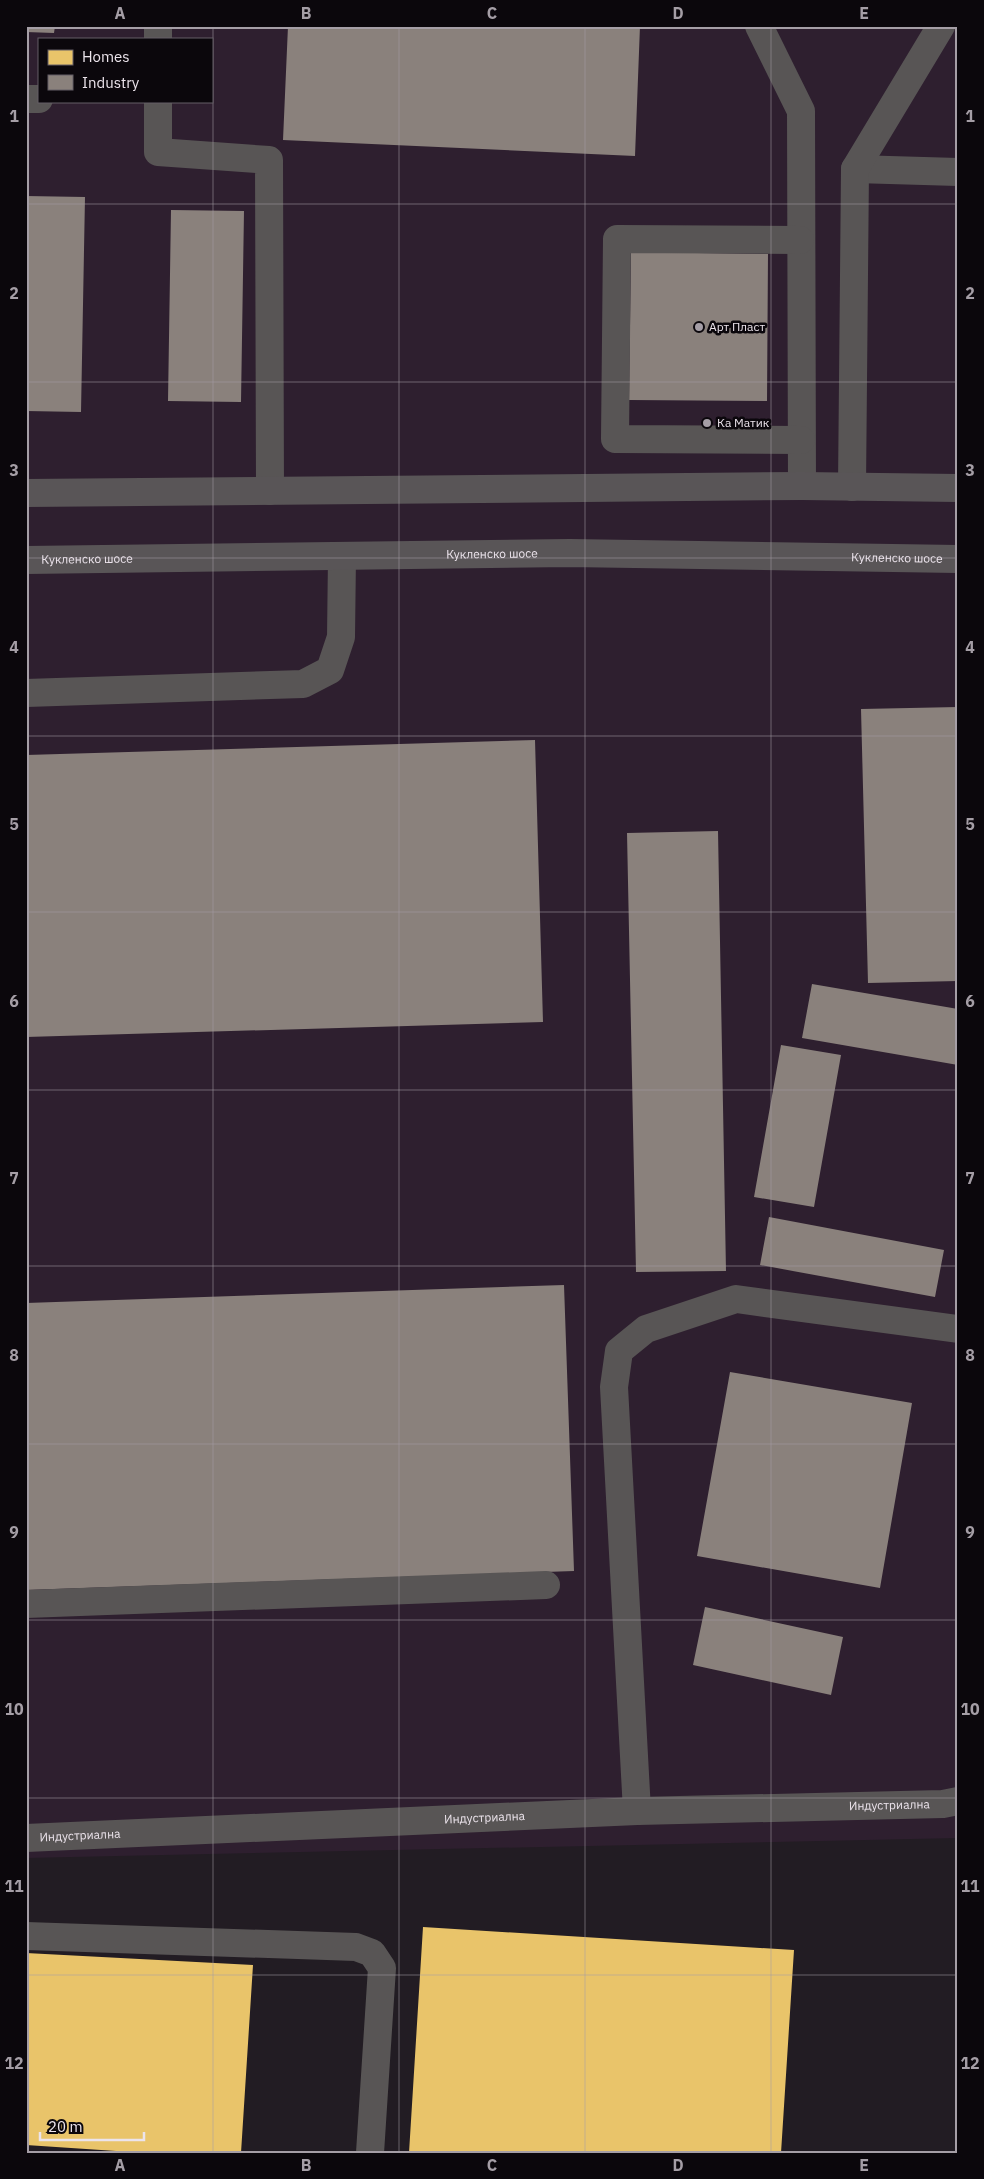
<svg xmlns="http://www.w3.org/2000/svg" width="984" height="2179" viewBox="0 0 984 2179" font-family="'IBM Plex Sans',sans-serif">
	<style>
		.built { fill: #2e1f2f; fill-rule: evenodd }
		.homes { fill: #e9c46a }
		.industry { fill: #8a817c }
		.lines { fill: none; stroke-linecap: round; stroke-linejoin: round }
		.minor { stroke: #585555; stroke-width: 28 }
		.major { stroke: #595557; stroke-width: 28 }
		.grid { fill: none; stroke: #a59ea6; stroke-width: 1; stroke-opacity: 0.55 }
		.poi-dot { fill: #a59ea6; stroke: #0b070c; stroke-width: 2 }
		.labels { text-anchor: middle; stroke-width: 5; stroke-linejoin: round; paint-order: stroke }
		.poi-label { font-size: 12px; fill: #ece4ec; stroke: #0b070c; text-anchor: start }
		.street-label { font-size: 12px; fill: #ece4ec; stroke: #0b070c }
		.neatline { fill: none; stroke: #a59ea6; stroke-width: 2 }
		.grid-label { font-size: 16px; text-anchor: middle; font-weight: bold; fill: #a59ea6 }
	</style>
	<rect width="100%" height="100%" fill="#221c23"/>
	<path class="built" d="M26,26h932v1812l-932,20zM39,39h172v62h-172z"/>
	<path class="homes" d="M423,1927l371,23 -13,203h-372z
		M26,1953l227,12 -12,188h-95l-120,-8z"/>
	<path class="industry" d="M26,26h29l-1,7 -28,-1z
		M288,26h352l-5,130 -352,-16z
		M26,196l59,1 -4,215 -55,-1z
		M171,210l73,1 -3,191 -73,-1z
		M631,252l137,2 -1,147 -138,-1z
		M958,707v274l-90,2 -7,-274z
		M535,740l8,282 -517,15v-282z
		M718,831l8,440 -90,1 -9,-439z
		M812,984l146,25v56l-156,-27z
		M781,1045l60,10 -27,152 -60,-10z
		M769,1217l175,33 -9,47 -175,-32z
		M564,1285l10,286 -548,19v-287z
		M730,1372l182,31 -32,185 -183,-32z
		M705,1607l138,30 -12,58 -138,-30z"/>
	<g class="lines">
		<g class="minor">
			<path d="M759,26l42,85 1,375"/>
			<path d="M158,39v-13"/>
			<path d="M26,99h13"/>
			<path d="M158,101v51l111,8 1,331"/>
			<path d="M855,169l103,3"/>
			<path d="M800,240l-183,-1 -2,200 186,1"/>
			<path d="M852,487l3,-318 86,-143"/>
			<path d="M26,693l277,-9 27,-14 11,-33 1,-81"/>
			<path d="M26,1604l520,-19"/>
			<path d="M637,1811l-23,-424 5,-36 27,-22 90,-30 222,30"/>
			<path id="s1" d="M26,1838l611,-27 306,-7 15,-3"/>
			<path d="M26,1936l330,11 16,6 10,15 -12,185"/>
		</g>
		<g class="major">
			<path d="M26,493l776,-7 156,2"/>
			<path id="s2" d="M26,560l544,-7 388,6"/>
		</g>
	</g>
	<path class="grid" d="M213,26v2127M399,26v2127M585,26v2127M771,26v2127M26,204h932M26,382h932M26,558h932M26,736h932M26,912h932M26,1090h932M26,1266h932M26,1444h932M26,1620h932M26,1798h932M26,1975h932"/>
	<g class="poi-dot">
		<circle cx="699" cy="327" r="5"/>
		<circle cx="707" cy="423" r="5"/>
	</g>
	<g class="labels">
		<g class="poi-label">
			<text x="709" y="331">Арт Пласт</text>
			<text x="717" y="427">Ка Матик</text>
		</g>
		<g class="street-label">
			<text dy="4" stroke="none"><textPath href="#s2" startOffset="466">Кукленско шосе</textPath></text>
			<text dy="4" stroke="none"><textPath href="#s2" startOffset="871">Кукленско шосе</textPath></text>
			<text dy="4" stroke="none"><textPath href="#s2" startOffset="61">Кукленско шосе</textPath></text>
			<text dy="4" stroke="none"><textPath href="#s1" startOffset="864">Индустриална</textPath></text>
			<text dy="4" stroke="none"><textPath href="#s1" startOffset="459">Индустриална</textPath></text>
			<text dy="4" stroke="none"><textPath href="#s1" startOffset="54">Индустриална</textPath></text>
		</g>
	</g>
	<rect width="984" height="2179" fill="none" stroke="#0b070c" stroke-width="55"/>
	<rect x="38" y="38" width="175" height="65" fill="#0b070c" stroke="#655f66"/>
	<rect x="48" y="50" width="25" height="15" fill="#e9c46a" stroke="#655f66"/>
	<text x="82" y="62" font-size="15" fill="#ece4ec">Homes</text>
	<rect x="48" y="75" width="25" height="15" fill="#8a817c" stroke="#655f66"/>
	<text x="82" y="88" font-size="15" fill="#ece4ec">Industry</text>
	<path d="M40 2132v8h104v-8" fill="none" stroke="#ece4ec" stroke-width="2.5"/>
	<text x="48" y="2132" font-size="15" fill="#ece4ec" stroke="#0b070c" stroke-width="4" paint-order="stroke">20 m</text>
	<rect x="28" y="28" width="928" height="2124" class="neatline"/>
	<g class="grid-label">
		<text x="120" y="19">A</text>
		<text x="306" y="19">B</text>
		<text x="492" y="19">C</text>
		<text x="678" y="19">D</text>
		<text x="864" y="19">E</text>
		<text x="14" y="122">1</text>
		<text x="970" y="122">1</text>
		<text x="14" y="299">2</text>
		<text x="970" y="299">2</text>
		<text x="14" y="476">3</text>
		<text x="970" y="476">3</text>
		<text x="14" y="653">4</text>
		<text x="970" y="653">4</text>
		<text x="14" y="830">5</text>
		<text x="970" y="830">5</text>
		<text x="14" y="1007">6</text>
		<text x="970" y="1007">6</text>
		<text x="14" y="1184">7</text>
		<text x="970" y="1184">7</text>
		<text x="14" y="1361">8</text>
		<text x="970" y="1361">8</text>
		<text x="14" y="1538">9</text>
		<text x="970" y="1538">9</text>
		<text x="14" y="1715">10</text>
		<text x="970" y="1715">10</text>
		<text x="14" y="1892">11</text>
		<text x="970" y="1892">11</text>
		<text x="14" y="2069">12</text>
		<text x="970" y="2069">12</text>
		<text x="120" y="2171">A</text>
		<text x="306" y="2171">B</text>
		<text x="492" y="2171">C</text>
		<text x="678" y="2171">D</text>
		<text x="864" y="2171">E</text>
	</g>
</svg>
